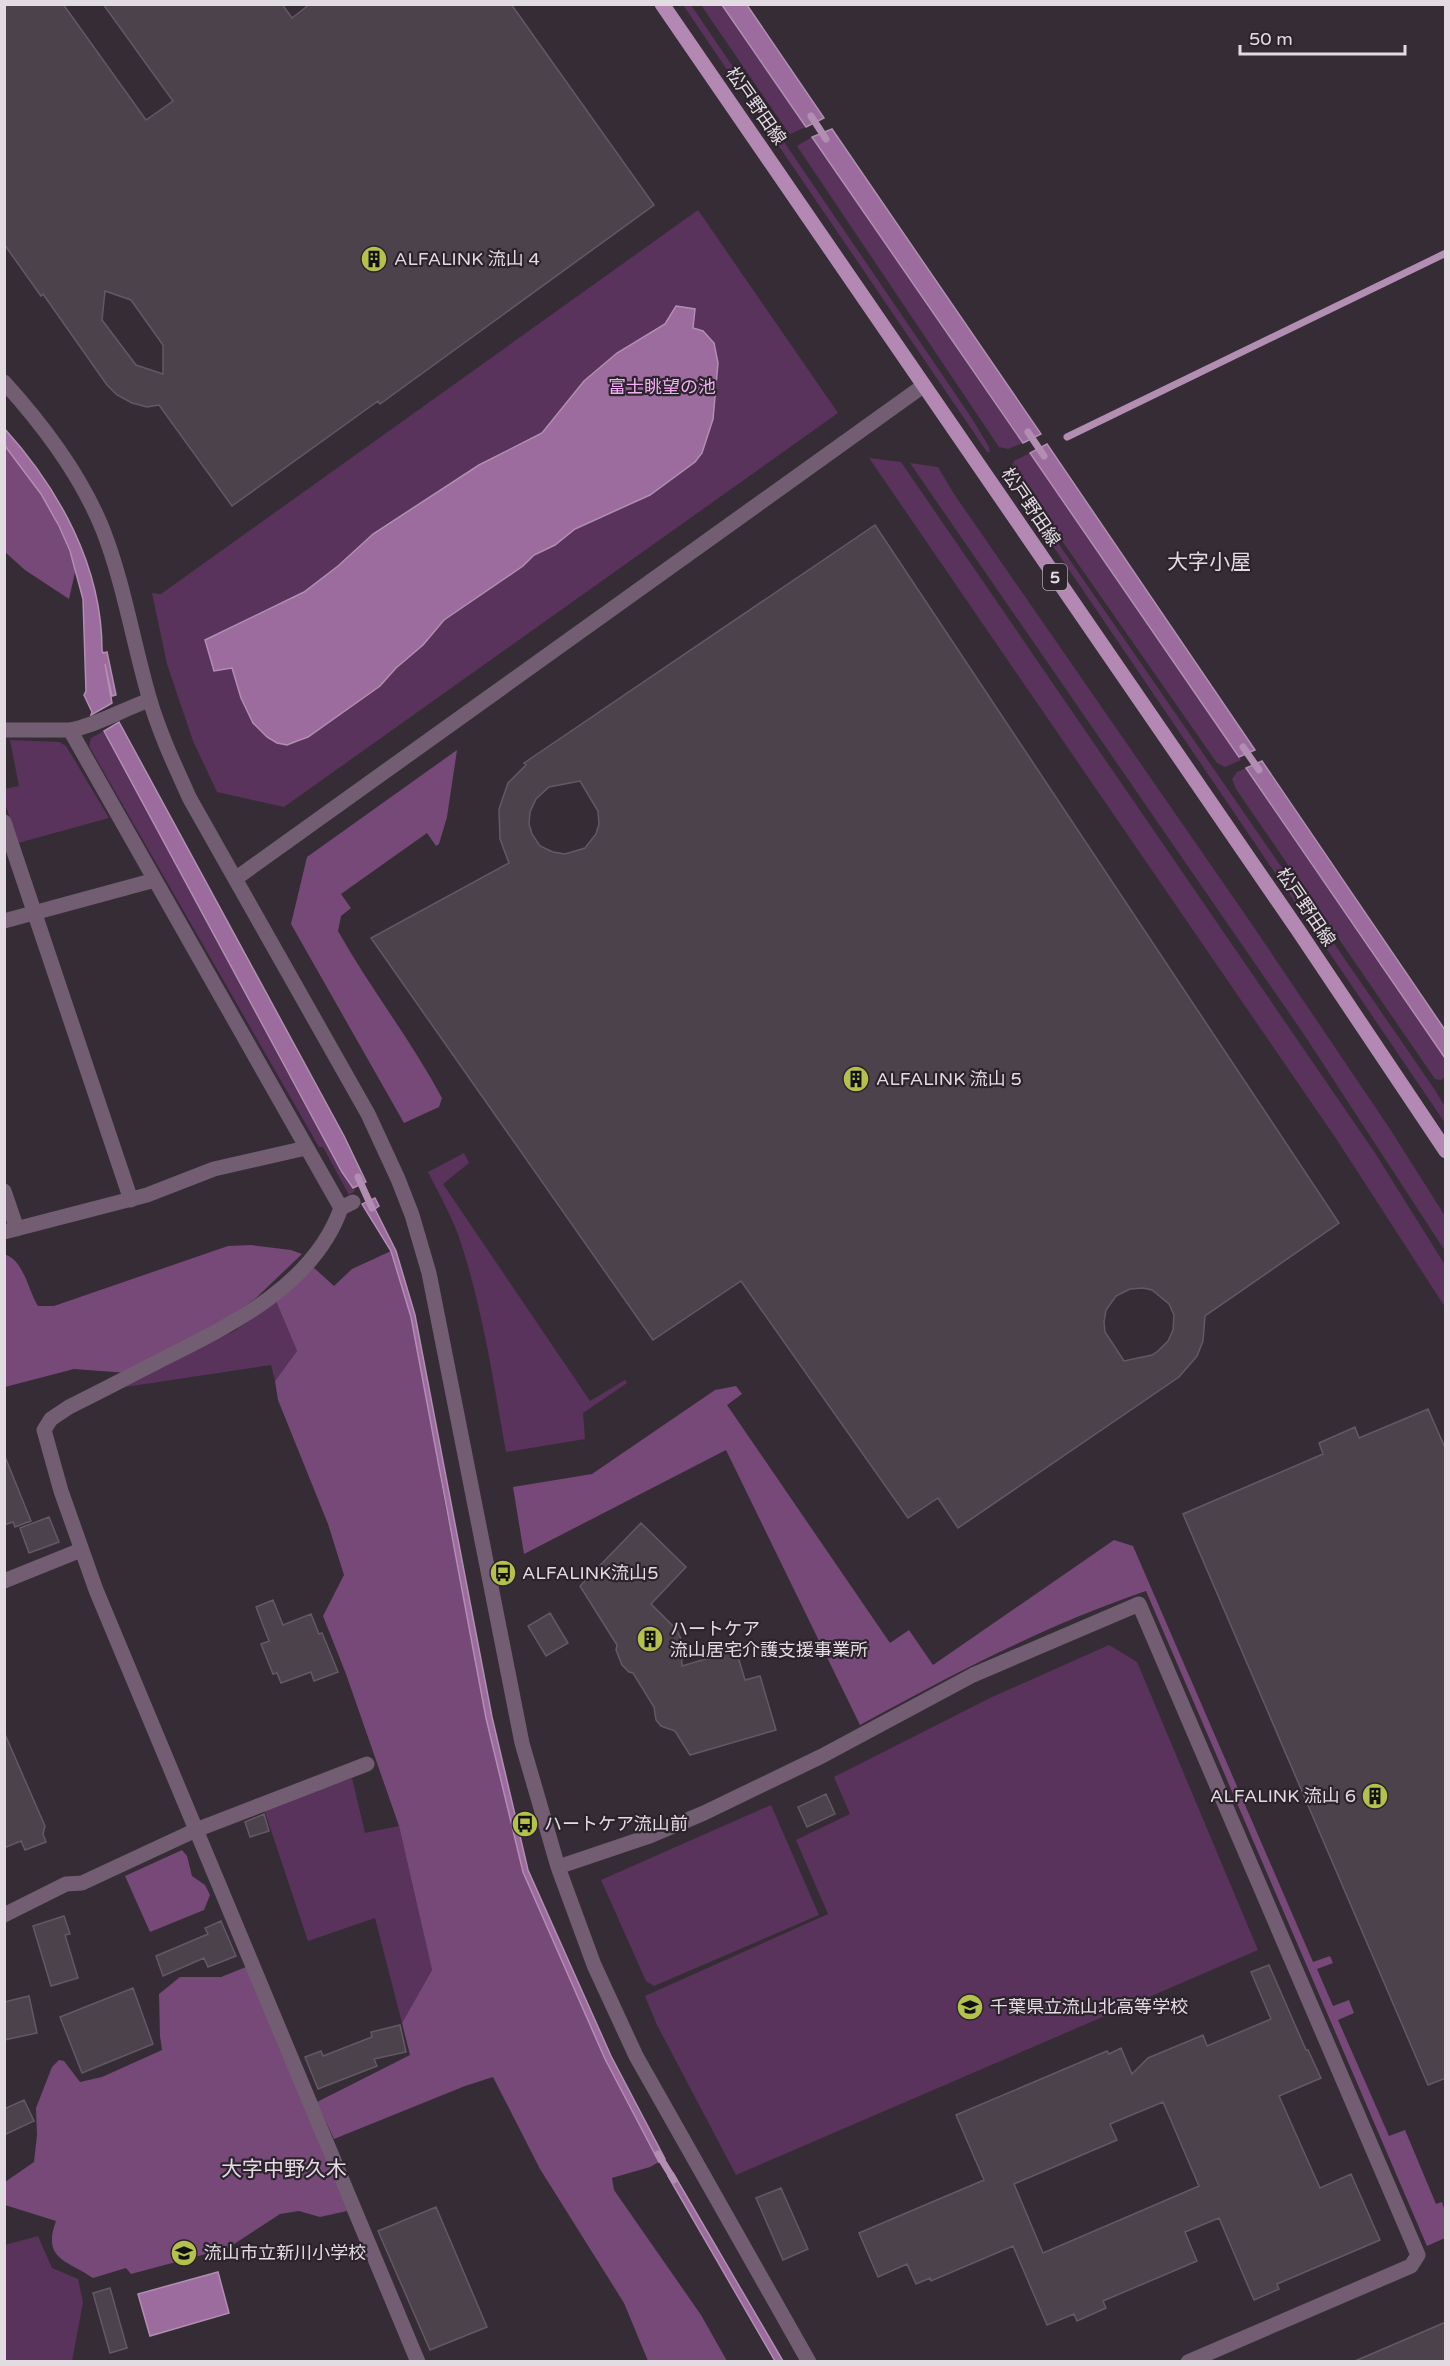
<svg xmlns="http://www.w3.org/2000/svg" width="1450" height="2366" viewBox="0 0 1450 2366" font-family="'Varela Round','Noto Sans JP',sans-serif">
	<style>
		.green { fill: #59335b }
		.forest { fill: #774978 }
		.water { fill: #9c6c9e; stroke: #b18eb2; stroke-width: 1.5 }
		.lines { fill: none; stroke-linecap: round; stroke-linejoin: round }
		.stream { stroke: #b18eb2; stroke-width: 7 }
		.building { fill: #4c424c; stroke: #635863; stroke-width: 1.5; fill-rule: evenodd }
		.minor { stroke: #725d73; stroke-width: 15 }
		.major { stroke: #b389b4; stroke-width: 15 }
		.labels { text-anchor: middle; stroke-width: 4.5; stroke-linejoin: round; paint-order: stroke }
		.shield { fill: #2c232c; stroke: #aba4ab; stroke-width: 1.5 }
		.shield-label { font-size: 16px; font-weight: bold; fill: #e2dce2 }
		.street-label { font-size: 18px; fill: #e2dce2; stroke: #2c232c }
		.poi-label { font-size: 18px; fill: #e2dce2; stroke: #2c232c; text-anchor: start }
		.park-label { font-size: 18px; fill: #f2adf4; stroke: #2c232c }
		.quarter-label { font-size: 21px; fill: #e2dce2; stroke: #2c232c }
	</style>
	<rect width="100%" height="100%" fill="#362c36"/>
	<path class="green" d="M683,5h8l280,412 18,30 1,5h-3z
		M701,5h21l84,122 -16,7 -2,-2z
		M812,137l211,306 -15,6 -9,-2 -202,-301z
		M698,210l140,203 -554,394 -67,-15 -24,-51 -26,-77 -15,-71 9,1z
		M1030,453l211,307 -16,7 -8,-4 -203,-291 -2,-4 2,-7z
		M869,458l32,4 474,691 70,112v42l-108,-167z
		M910,463l28,4 16,27 297,429 139,206 55,87v35l-140,-215z
		M1004,474l4,1 28,36 399,579 10,17v16z
		M104,731l185,345 53,95 13,20 -6,4 -26,-48h-4l-230,-401 2,-8z
		M10,740l49,2 7,4 43,72 -91,25 -13,-40 -1,-14 15,-3z
		M1246,768l199,290v19l-4,3 -6,-1 -199,-290 -4,-10 5,-7z
		M464,1153l5,10 -26,21 147,217 35,-21 2,3 -44,30 2,26 -79,13c-13,-73 -24,-148 -48,-218 -8,-21 -20,-42 -30,-62z
		M276,1301l21,50 -22,30 -4,-16 -146,22 111,-57z
		M1109,1645l28,17 121,288 -522,225 -79,-150 -12,-29 183,-82 -32,-74 54,-26 -16,-37 156,-79z
		M352,1778l13,55 34,-7 33,144 -30,53 -27,-105 -67,23 -44,-132z
		M771,1805l48,110 -165,71 -8,-5 -45,-101z
		M38,2236l14,32 26,11 5,23 -11,59h-67v-116z"/>
	<path class="forest" d="M5,446l36,48 18,32 17,42 -7,31 -44,-29 -20,-18z
		M457,750l-10,67 -8,27 -3,2 -9,-13 -86,61 10,14 -10,8 -3,15c32,57 73,109 104,167l-3,9 -35,16 -113,-199 16,-67z
		M251,1245l40,5 11,4 -46,44 -46,33 -82,42 -54,-4 -69,18 -1,-133c20,6 24,36 34,52h16l174,-60z
		M391,1251l12,33 18,79 23,136 49,249 14,52 16,72 82,187 54,103 -9,5 -38,11 2,12 87,125 26,46h-79l-24,-58 -84,-134 -47,-92 -28,9 -131,53 -17,-37 93,-47 -8,-32 30,-53 -33,-144 -53,-152 -23,-58 21,-41 -16,-51 -50,-124 -3,-19 22,-30 -21,-50 37,-34 21,19 18,-17z
		M736,1386l6,8 -15,11 163,238 19,-13 24,35 181,-125 19,6 180,416 17,-6 3,7 -16,6 16,37 16,-6 5,13 -16,7 51,116 16,-6 31,74 6,-2 3,10v26l-18,8 -281,-655c-100,34 -193,83 -286,134l-134,-275 -202,104 -11,-67 79,-13 123,-84z
		M182,1850l5,6 5,20 13,9 5,10 -6,15 -54,22 -25,-56z
		M246,1967l101,244 -27,6 -21,-6 -19,3 -52,34 -97,26 -5,-6 -33,10c-27,-18 -51,-19 -37,-57l-51,-16v-23l29,-20 3,-27 -1,-27 16,-41 7,-7 5,1 16,21 22,-5 60,-27 -2,-14 -1,-42 21,-17h41z"/>
	<path class="water" d="M722,5h25l77,113 -18,9z
		M832,129l209,305 -18,9 -211,-306z
		M676,306l19,3 -2,19 10,3 11,12 4,20 -5,56 -11,34 -7,9 -45,33 -75,34 -20,16 -21,10 -11,11 -79,54 -21,25 -27,23 -16,18 -72,51 -11,4 -10,4 -10,-2 -10,-6 -14,-14 -12,-25 -9,-30 -18,3 -9,-31 99,-48 34,-26 35,-32 106,-69 63,-32 42,-52 33,-28 48,-29z
		M4,428c55,61 98,138 98,222l1,3 4,-1 9,43 -4,1 -7,-32 7,39 -21,12 1,-3 -8,-17 2,-4 -3,-92 -13,-48 -11,-25 -18,-32 -36,-48z
		M1047,444l208,306 -16,7 -209,-304z
		M119,722l225,414 22,46 -13,6 -11,-16 -238,-441z
		M1262,761l183,269v28l-199,-290z
		M375,1198l4,8 -4,3 21,42 19,64 77,402 36,153 83,186 54,103 -6,3 -54,-103 -82,-187 -37,-154 -75,-401 -20,-66 -29,-47z
		M673,2173l110,188h-8l-107,-185z
		M218,2272l11,41 -79,23 -12,-42z"/>
	<g class="lines">
		<path class="stream" d="M811,116l15,23
			M1028,432l16,24
			M1067,437l379,-184
			M1243,747l16,23
			M358,1177l14,31
			M658,2154l16,26"/>
	</g>
	<path class="building" d="M4,4h59l83,116 27,-19 -70,-97h179l10,14 18,-14h201l143,201 -274,199 -2,-3 -146,105 -73,-101 -12,2 -15,-4 -15,-8 -10,-10 -64,-91 -2,2 -37,-52zM105,291l26,9 32,45v29l-27,-9 -34,-45z
		M875,525l464,698 -134,93 -2,25 -6,15 -18,21 -221,151 -20,-30 -30,20 -167,-237 -88,59 -282,-402 138,-75 -9,-24 -1,-30 9,-26 18,-18 -2,-2zM580,781l18,30 1,13 -3,10 -11,14 -20,6 -12,-2 -13,-6 -8,-12 -3,-10 1,-12 6,-13 13,-12zM1143,1288l9,2 17,14 5,11 -1,15 -5,11 -10,10 -6,4 -28,6 -19,-29 -1,-10 2,-12 10,-14 14,-7z
		M1428,1409l18,41v628l-18,7 -245,-571 140,-60 -4,-11 36,-16 4,11z
		M4,1454l27,67 -16,6 -2,-5 -9,3z
		M49,1517l10,25 -30,11 -9,-25z
		M641,1523l45,44 -35,37 26,26 4,9 1,27 54,-16 9,30 15,-4 16,54 -86,25 -15,-24 -14,-5 -5,-6 -2,-13 -21,-34 -4,-1 -7,-7 -6,-15 1,-5 -37,-59z
		M273,1600l10,25 28,-11 8,20 3,-1 16,39 -24,9 -3,-9 -30,11 -4,-10 -4,1 -12,-30 8,-3 -13,-34z
		M550,1613l18,30 -22,13 -18,-30z
		M4,1732l41,94 -2,8 3,8 -21,8 -4,-9 -17,7z
		M826,1794l9,20 -28,13 -9,-20z
		M264,1814l5,17 -19,6 -5,-15z
		M64,1916l6,18 -5,1 13,43 -27,8 -18,-60z
		M221,1921l15,35 -28,11 -4,-9 -41,18 -7,-20 52,-22 -3,-6z
		M1269,1965l37,85h2l13,28 -42,18 41,92 31,-14 29,66 -103,44 2,5 -25,11 -35,-82 -34,14 12,29 -94,40 3,7 -29,13 -3,-7 -27,11 -34,-79 -82,35 -1,-3 -14,6 -9,-20 -29,13 -19,-44 125,-53 -28,-65 151,-64 2,3 12,-6 11,26 16,-16 55,-23 4,11 64,-27 -20,-47zM1163,2102l36,84 -156,67 -29,-69 103,-44 -7,-16z
		M133,1988l20,56 -71,29 -22,-56z
		M29,1996l8,37 -33,7v-38z
		M400,2025l6,27 -32,7 3,7 -59,23 -13,-32 16,-6 2,5 49,-19 -1,-5z
		M24,2100l10,21 -30,14v-26z
		M781,2188l27,61 -25,11 -27,-62z
		M436,2207l51,120 -57,23 -52,-119z
		M110,2288l17,60 -17,5 -17,-60z
		M1446,2322v39h-91z"/>
	<g class="lines">
		<path class="minor" d="M4,382c40,44 77,93 99,148 21,54 30,112 46,167 10,35 26,69 41,102l178,315 30,65 14,36 17,58 93,470 36,124 36,98 42,91 173,306
			M150,700c-27,9 -52,25 -80,30l271,478
			M4,730h66
			M4,822l127,378
			M235,879l688,-493
			M4,921l151,-41
			M4,1191l13,38
			M353,1202l-12,6c-27,77 -110,117 -178,151 -31,16 -62,32 -94,48l-18,12 -7,11 17,61 35,99 322,772
			M4,1232l143,-37 67,-26 92,-21
			M4,1581l77,-31
			M558,1867l89,-30 57,-24 118,-57 151,-81 166,-71 279,651 -7,11 -223,96
			M4,1915l62,-31 16,-1 114,-53 171,-66"/>
		<path class="major" d="M662,4l636,926 148,221"/>
	</g>
	<defs>
		<symbol id="building-disc" viewBox="-11 -11 22 22"><circle r="9.5" fill="#b4c24b" stroke="#2c232c"/><path d="M-4-6H4V6H1V3H-1V6H-4ZM-2.5-4.3h1.7v1.8h-1.7ZM.8-4.3h1.7v1.8H.8ZM-2.5-1h1.7V.8h-1.7ZM.8-1h1.7V.8H.8Z" fill="#111"/></symbol>
		<symbol id="bus-disc" viewBox="-11 -11 22 22"><circle r="9.5" fill="#b4c24b" stroke="#2c232c"/><path d="M-5-6H5V4H4V6H2V4H-2V6H-4V4H-5ZM-3.5-4V0h7V-4ZM-3.5 1.2v1.5H-2V1.2ZM2 1.2v1.5H3.5V1.2Z" fill="#111"/></symbol>
		<symbol id="school-disc" viewBox="-11 -11 22 22"><circle r="9.5" fill="#b4c24b" stroke="#2c232c"/><path d="M0-5L7-2L0 1L-7-2ZM-4 1L0 2.5L4 1V4Q0 6-4 4Z" fill="#111"/></symbol>
	</defs>
	<g fill-rule="evenodd">
		<use href="#building-disc" x="359" y="244" width="30" height="30"/>
		<use href="#building-disc" x="841" y="1064" width="30" height="30"/>
		<use href="#bus-disc" x="488" y="1558" width="30" height="30"/>
		<use href="#building-disc" x="635" y="1624" width="30" height="30"/>
		<use href="#building-disc" x="1360" y="1781" width="30" height="30"/>
		<use href="#bus-disc" x="510" y="1809" width="30" height="30"/>
		<use href="#school-disc" x="955" y="1992" width="30" height="30"/>
		<use href="#school-disc" x="169" y="2238" width="30" height="30"/>
	</g>
	<g class="labels">
		<rect class="shield" x="1043" y="564" width="24" height="26" rx="4.5"/>
		<g class="shield-label">
			<text x="1055" y="583">5</text>
		</g>
		<g class="street-label">
			<text transform="translate(756 106) rotate(55)" y="6">松戸野田線</text>
			<text transform="translate(1031 507) rotate(56)" y="6">松戸野田線</text>
			<text transform="translate(1306 907) rotate(56)" y="6">松戸野田線</text>
		</g>
		<g class="poi-label">
			<text x="394" y="265">ALFALINK 流山 4</text>
			<text x="876" y="1085">ALFALINK 流山 5</text>
			<text x="522" y="1579">ALFALINK流山5</text>
			<text x="670" y="1635">ハートケア<tspan x="670" dy="21">流山居宅介護支援事業所</tspan></text>
			<text x="1356" y="1802" text-anchor="end">ALFALINK 流山 6</text>
			<text x="544" y="1830">ハートケア流山前</text>
			<text x="990" y="2013">千葉県立流山北高等学校</text>
			<text x="204" y="2259">流山市立新川小学校</text>
		</g>
		<g class="park-label">
			<text x="662" y="393">富士眺望の池</text>
		</g>
		<g class="quarter-label">
			<text x="1209" y="569">大字小屋</text>
			<text x="284" y="2176">大字中野久木</text>
		</g>
	</g>
	<rect width="1450" height="2366" fill="none" stroke="#e2dce2" stroke-width="12"/>
	<path d="M1240 45v9h165v-9" fill="none" stroke="#e2dce2" stroke-width="3"/>
	<text x="1249" y="45" font-size="18" fill="#e2dce2" stroke="#2c232c" stroke-width="4.5" paint-order="stroke">50 m</text>
</svg>
